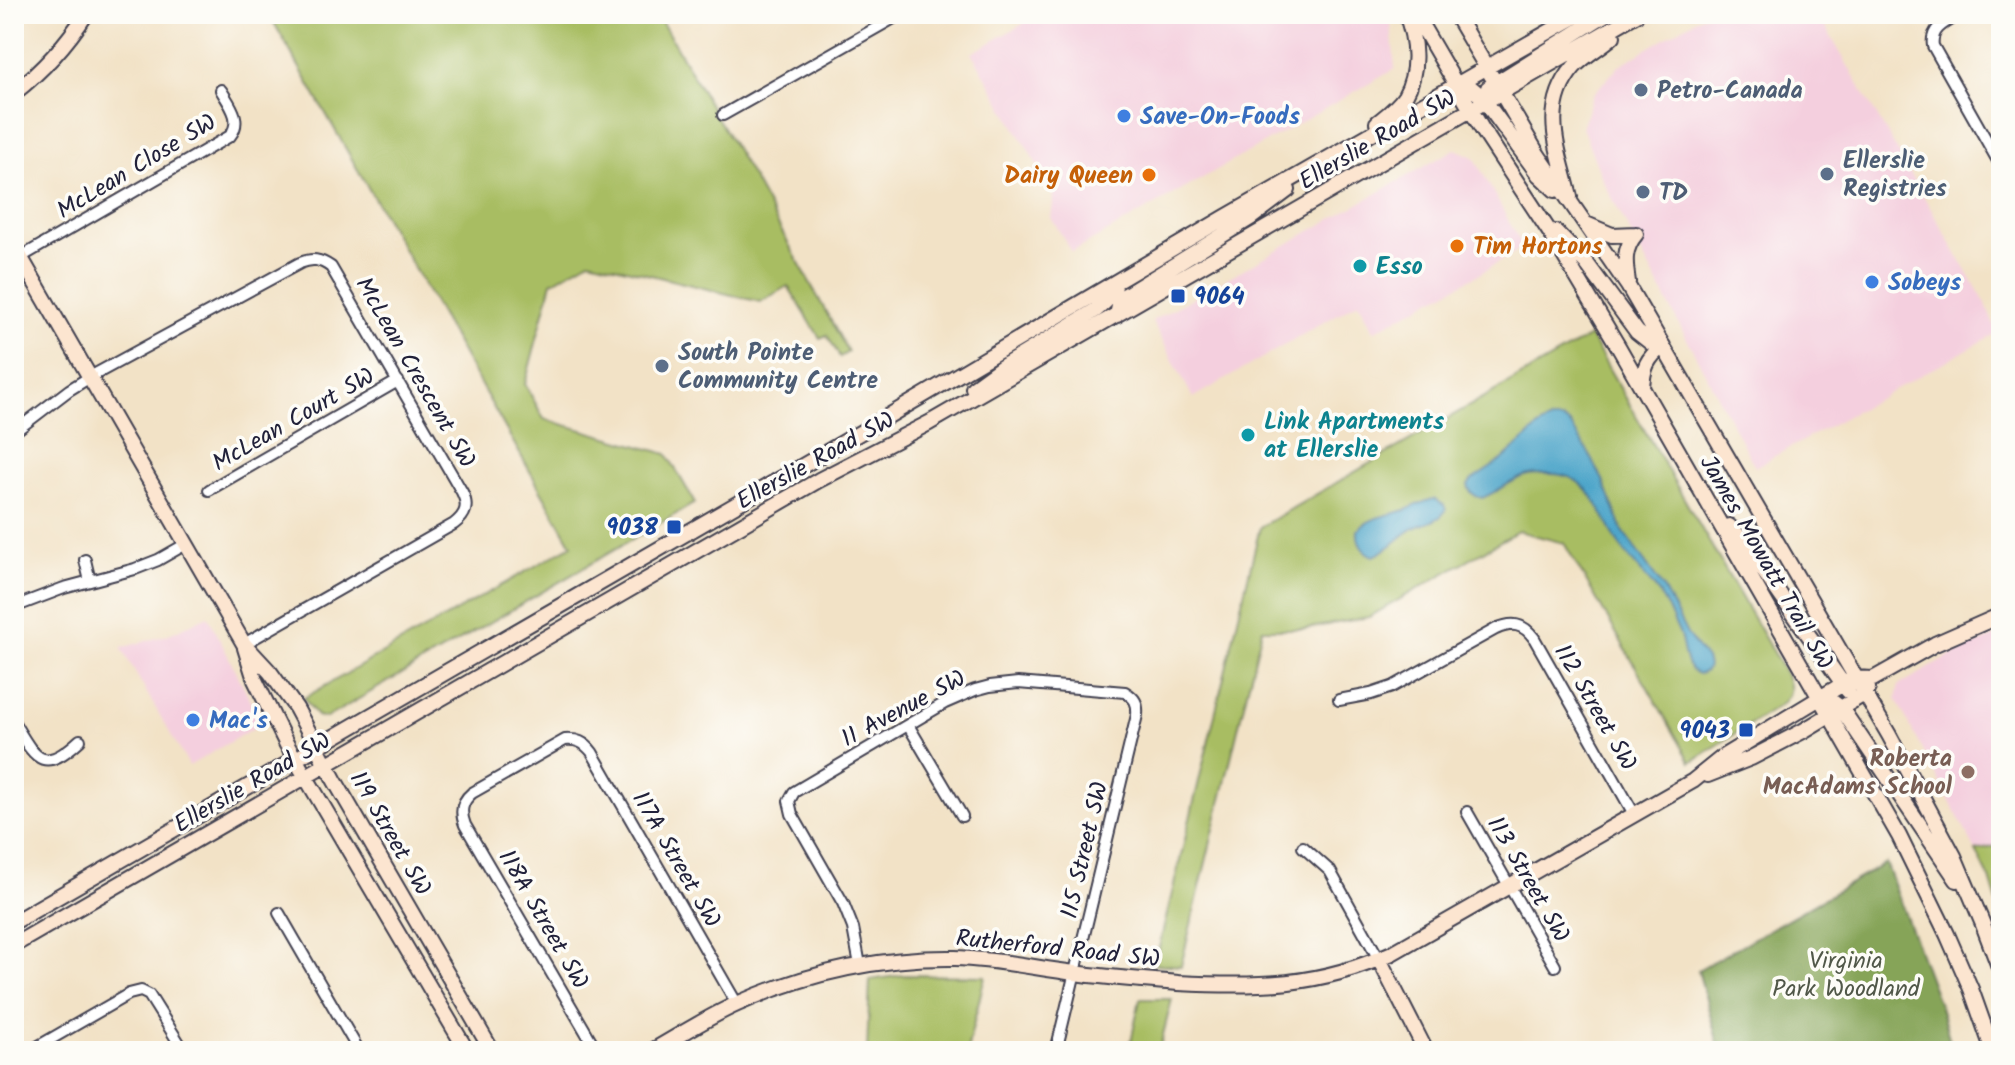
<svg xmlns="http://www.w3.org/2000/svg" width="2015" height="1065" viewBox="0 0 2015 1065" font-family="Kalam,sans-serif">
	<style>
		.built { fill: #f4cfde }
		.green { fill: #a8bd62; stroke: #65704e; stroke-width: 2 }
		.forest { fill: #86a458; stroke: #54634a; stroke-width: 2 }
		.water { fill: #4ca4c9; stroke: #376382; stroke-width: 2 }
		.lines { fill: none; stroke-linecap: round; stroke-linejoin: round }
		.street-casing { stroke: #413f50; stroke-width: 14 }
		.secondary-casing { stroke: #413f50; stroke-width: 18 }
		.street { stroke: #fff; stroke-width: 10 }
		.secondary { stroke: #fce5d0; stroke-width: 14 }
		.service-dot { fill: #5c6f8a; stroke: #fdfcf7; stroke-width: 3 }
		.shop-dot { fill: #3f7fe0; stroke: #fdfcf7; stroke-width: 3 }
		.food-dot { fill: #e8710a; stroke: #fdfcf7; stroke-width: 3 }
		.culture-dot { fill: #0f9aa8; stroke: #fdfcf7; stroke-width: 3 }
		.transit-dot { fill: #1a4fb4; stroke: #fdfcf7; stroke-width: 3 }
		.education-dot { fill: #8d6e63; stroke: #fdfcf7; stroke-width: 3 }
		.labels { text-anchor: middle; stroke-width: 7; stroke-linejoin: round; paint-order: stroke }
		.service-label { font-size: 24px; font-weight: bold; fill: #4e5e75; stroke: #fdfcf7; text-anchor: start }
		.shop-label { font-size: 24px; font-weight: bold; fill: #366cbe; stroke: #fdfcf7; text-anchor: start }
		.street-label { font-size: 24px; fill: #22223b; stroke: #fdfcf7 }
		.food-label { font-size: 24px; font-weight: bold; fill: #c56008; stroke: #fdfcf7; text-anchor: end }
		.culture-label { font-size: 24px; font-weight: bold; fill: #0d838f; stroke: #fdfcf7; text-anchor: start }
		.transit-label { font-size: 24px; font-weight: bold; fill: #164399; stroke: #fdfcf7; text-anchor: end }
		.education-label { font-size: 24px; font-weight: bold; fill: #785e54; stroke: #fdfcf7; text-anchor: end }
		.park-label { font-size: 24px; fill: #515849; stroke: #fdfcf7 }
	</style>
	<rect width="100%" height="100%" fill="#fdfcf7"/>
	<filter id="ink" filterUnits="userSpaceOnUse"><feTurbulence type="fractalNoise" baseFrequency=".0125" numOctaves="2"/><feDisplacementMap in="SourceGraphic" scale="16" xChannelSelector="R" yChannelSelector="G"/><feConvolveMatrix kernelMatrix="1 2 1 2 8 2 1 2 1" color-interpolation-filters="sRGB"/></filter>
	<filter id="wash" filterUnits="userSpaceOnUse"><feTurbulence type="fractalNoise" baseFrequency=".006" numOctaves="4" result="noise"/><feDisplacementMap in="SourceGraphic" scale="32" xChannelSelector="R" yChannelSelector="G"/><feGaussianBlur stdDeviation="1.8" result="paint"/><feColorMatrix in="noise" values="0 0 0 0 0 0 0 0 0 0 0 0 0 0 0 0 0 1.4 0 .05"/><feComposite in="paint" operator="in"/></filter>
	<g filter="url(#wash)">
		<rect width="100%" height="100%" fill="#f2e2c6"/>
		<path class="built" d="M1025,14h361l5,9 4,46 -323,183 -21,-34 3,-24 -82,-141 51,-29z
			M1705,14h113l168,290 11,29 -242,134 -152,-286 -21,-54 11,-33 27,-29z
			M1455,149l19,8 49,90 -42,26 -107,58 -15,-29 -166,96 -41,-77z
			M208,616l54,107 -73,43 -68,-118 46,-13z
			M2001,634v211l-25,6 -80,-152 3,-14 62,-35z"/>
		<path class="green" d="M269,14h388l96,165 95,173 -8,5 -13,-22 -7,3 -32,-52 -28,16 -170,-42 -38,22 -27,102 19,35 123,35 28,49 -369,215 -9,-2 -13,-18 268,-153z
			M1590,336l195,337c6,13 7,22 -5,32l-89,57 -127,-219 -46,-12 -149,86 -64,12h-43l-81,337 -26,-2 105,-437z
			M2001,845v70l-11,-36 -14,-28z
			M904,975l81,1 -18,75h-100l3,-71z
			M1140,999h32l-13,52h-30z"/>
		<path class="forest" d="M1886,863l54,144 13,44h-233l-22,-81z"/>
		<path class="water" d="M1551,420h11l7,3 18,27 16,30 20,51 40,57 24,46 19,25 2,7 -2,5 -7,3c-17,-4 -14,-27 -20,-41 -6,-13 -11,-26 -19,-38 -12,-17 -27,-31 -39,-48 -20,-29 -28,-74 -71,-73 -9,0 -17,-1 -25,2 -15,5 -28,16 -43,22 -7,-1 -13,-6 -14,-13l4,-5 30,-20 40,-36z
			M1434,499l10,6 2,5c-6,10 -16,12 -28,16 -17,7 -28,25 -45,30 -12,-5 -16,-14 -15,-26 14,-15 32,-14 50,-21 9,-4 16,-8 26,-10z"/>
	</g>
	<g filter="url(#ink)">
		<g class="lines">
			<defs>
				<path id="street" d="M1960,14c-14,8 -30,14 -27,32l68,120
					M723,115l178,-101
					M21,257l209,-121c13,-16 0,-31 -9,-46
					M14,432l55,-42 21,-13 210,-114c12,-5 20,-4 31,4l131,225c7,14 4,23 -8,32l-210,120
					M209,490l189,-109
					M85,560l5,21
					M14,607l50,-19 71,-19 23,-9 28,-16
					M1339,700l32,-6 21,-7 104,-58c16,-7 27,-6 38,9l100,176
					M14,723c22,36 28,52 66,17
					M908,725l54,91
					M1467,812l88,154
					M1303,847l27,24 49,88
					M279,913l80,138
					M860,965l-7,-37 -10,-25 -51,-89 -3,-13 5,-9 151,-89 30,-13 15,-4 28,-3 107,9c10,6 13,11 12,23l-81,336
					M30,1051l99,-57 12,-3 8,4 35,56
					M597,1051l-132,-226c-5,-13 -4,-23 7,-32l93,-53c12,-1 19,2 27,12l145,252"/>
				<path id="secondary" d="M1415,14l67,115 69,105 67,112 281,490 48,98 24,55 22,62
					M1455,14l83,141 90,131 261,449 65,121 28,66 19,50
					M1457,85l12,1 12,10 58,79 16,15
					M1488,88l118,-74
					M14,93c29,-23 52,-48 72,-79
					M1377,123c10,-8 21,-16 28,-27 14,-25 11,-56 1,-82
					M1570,197c-11,-46 -31,-89 4,-130 12,-13 27,-20 39,-31
					M1586,224l26,11 24,-1
					M1556,232l31,32 50,68 14,11 12,3
					M14,246l230,398 26,28 26,36 39,73 157,270
					M1628,282c-3,-19 -5,-33 8,-48
					M1117,315l3,-13 4,-6 128,-79 36,-27
					M973,388l29,-21 94,-57c10,-8 17,-14 20,-28
					M1642,388c1,-20 5,-30 21,-42
					M1729,526l9,9 110,156
					M245,648l10,32 32,65 180,306
					M1873,679l62,-35 66,-29
					M1820,697l13,5 8,6 116,172
					M1708,775l43,-17 52,-27 61,-37 4,-6
					M14,922l849,-491 361,-213 356,-204
					M14,945l805,-465 110,-57 708,-409
					M1379,959l47,92
					M652,1051c28,-16 56,-34 85,-47 69,-31 143,-47 218,-46 41,1 80,10 120,15 35,5 69,7 103,10 78,4 141,4 214,-30l301,-172 31,-25 119,-72 11,-6 19,1"/>
			</defs>
			<use href="#street" class="street-casing"/>
			<use href="#secondary" class="secondary-casing"/>
			<use href="#street" class="street"/>
			<use href="#secondary" class="secondary"/>
		</g>
	</g>
	<g class="service-dot">
		<circle cx="1641" cy="90" r="8"/>
		<circle cx="1827" cy="174" r="8"/>
		<circle cx="1643" cy="192" r="8"/>
		<circle cx="662" cy="366" r="8"/>
	</g>
	<g class="shop-dot">
		<circle cx="1124" cy="116" r="8"/>
		<circle cx="1872" cy="282" r="8"/>
		<circle cx="193" cy="720" r="8"/>
	</g>
	<g class="food-dot">
		<circle cx="1149" cy="175" r="8"/>
		<circle cx="1457" cy="246" r="8"/>
	</g>
	<g class="culture-dot">
		<circle cx="1360" cy="266" r="8"/>
		<circle cx="1248" cy="435" r="8"/>
	</g>
	<g class="transit-dot">
		<rect x="1170" y="288" width="16" height="16" rx="4"/>
		<rect x="666" y="519" width="16" height="16" rx="4"/>
		<rect x="1738" y="722" width="16" height="16" rx="4"/>
	</g>
	<circle class="education-dot" cx="1968" cy="772" r="8"/>
	<g class="labels">
		<g class="service-label">
			<text x="1657" y="98">Petro-Canada</text>
			<text x="1843" y="168">Ellerslie<tspan x="1843" dy="28">Registries</tspan></text>
			<text x="1659" y="200">TD</text>
			<text x="678" y="360">South Pointe<tspan x="678" dy="28">Community Centre</tspan></text>
		</g>
		<g class="shop-label">
			<text x="1140" y="124">Save-On-Foods</text>
			<text x="1888" y="290">Sobeys</text>
			<text x="209" y="728">Mac's</text>
		</g>
		<g class="street-label">
			<text transform="translate(1377 139) rotate(-30)" y="8">Ellerslie Road SW</text>
			<text transform="translate(136 166) rotate(-31)" y="8">McLean Close SW</text>
			<text transform="translate(416 372) rotate(60)" y="8">McLean Crescent SW</text>
			<text transform="translate(293 419) rotate(-30)" y="8">McLean Court SW</text>
			<text transform="translate(815 460) rotate(-29)" y="8">Ellerslie Road SW</text>
			<text transform="translate(1767 562) rotate(60)" y="8">James Mowatt Trail SW</text>
			<text transform="translate(1596 707) rotate(60)" y="8">112 Street SW</text>
			<text transform="translate(903 708) rotate(-28)" y="8">11 Avenue SW</text>
			<text transform="translate(252 782) rotate(-30)" y="8">Ellerslie Road SW</text>
			<text transform="translate(391 833) rotate(60)" y="8">119 Street SW</text>
			<text transform="translate(1084 850) rotate(-77)" y="8">115 Street SW</text>
			<text transform="translate(677 859) rotate(60)" y="8">117A Street SW</text>
			<text transform="translate(1529 879) rotate(60)" y="8">113 Street SW</text>
			<text transform="translate(544 919) rotate(60)" y="8">118A Street SW</text>
			<text transform="translate(1058 948) rotate(6)" y="8">Rutherford Road SW</text>
		</g>
		<g class="food-label">
			<text x="1133" y="183">Dairy Queen</text>
			<text x="1473" y="254" text-anchor="start">Tim Hortons</text>
		</g>
		<g class="culture-label">
			<text x="1376" y="274">Esso</text>
			<text x="1264" y="429">Link Apartments<tspan x="1264" dy="28">at Ellerslie</tspan></text>
		</g>
		<g class="transit-label">
			<text x="1194" y="304" text-anchor="start">9064</text>
			<text x="658" y="535">9038</text>
			<text x="1730" y="738">9043</text>
		</g>
		<g class="education-label">
			<text x="1952" y="766">Roberta<tspan x="1952" dy="28">MacAdams School</tspan></text>
		</g>
		<g class="park-label">
			<text x="1846" y="968">Virginia<tspan x="1846" dy="28">Park Woodland</tspan></text>
		</g>
	</g>
	<rect width="2015" height="1065" fill="none" stroke="#fdfcf7" stroke-width="48"/>
</svg>
